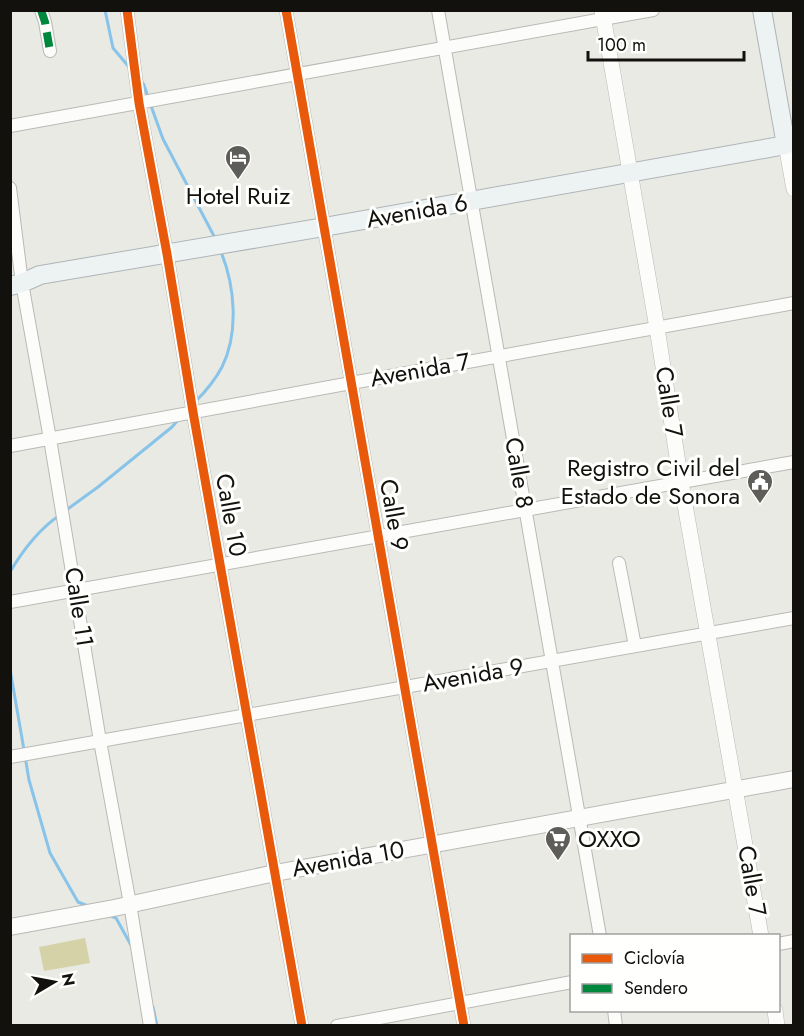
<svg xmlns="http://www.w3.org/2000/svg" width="804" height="1036" viewBox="0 0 804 1036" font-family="Jost,sans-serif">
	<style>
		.green { fill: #d4d2a6 }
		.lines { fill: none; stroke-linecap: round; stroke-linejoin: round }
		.stream { stroke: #88c4e9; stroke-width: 3 }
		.minor-casing { stroke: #bab9b5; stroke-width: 14 }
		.tertiary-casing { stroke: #bab9b5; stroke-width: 16 }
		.secondary-casing { stroke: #bab9b5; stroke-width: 18 }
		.primary-casing { stroke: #afb5b7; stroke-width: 20 }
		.minor { stroke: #fcfcfb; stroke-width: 12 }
		.tertiary { stroke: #fcfcfb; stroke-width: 15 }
		.secondary { stroke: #fcfcfb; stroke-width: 16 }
		.primary { stroke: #edf2f3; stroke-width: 18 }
		.quiet { stroke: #00873e; stroke-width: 8; stroke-dasharray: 15 8; stroke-linecap: butt }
		.cycleway-casing { stroke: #fffffe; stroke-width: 13 }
		.cycleway { stroke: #e8590c; stroke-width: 9 }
		.labels { text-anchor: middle; stroke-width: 6; stroke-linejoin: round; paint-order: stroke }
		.poi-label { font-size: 24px; fill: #12110e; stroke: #fffffe }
		.street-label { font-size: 24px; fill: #12110e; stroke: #fffffe }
	</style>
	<rect width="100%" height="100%" fill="#eaeae4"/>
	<path class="green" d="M85,938l5,25 -46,8 -5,-24z"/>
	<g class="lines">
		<path class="stream" d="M105,10l8,38 16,19
			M141,81l3,4 4,12
			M150,103l13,36 52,99
			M196,401c10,-10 19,-21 26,-34 17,-34 13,-81 -1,-115
			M65,511l33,-24 74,-60 7,-8
			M10,572c13,-22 29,-43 50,-57
			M10,669l14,81
			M25,756l4,24 21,73 28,49 10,4
			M108,915l8,3 16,29
			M153,1007l4,19"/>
		<defs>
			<path id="minor" d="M41,10l4,12 5,29
				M127,10l12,93 28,151 26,158 109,614
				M286,10l178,1016
				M438,10l162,926
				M10,126l643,-116
				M10,188l12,95 28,156 50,302 30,163 20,122
				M10,446l341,-63 443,-80
				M619,563l16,83
				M10,602l784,-140
				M10,757l784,-139
				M778,944l16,-3
				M614,1010l2,16
				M337,1026l235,-44"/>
			<path id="tertiary" d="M602,10l55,318 24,154 80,454
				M786,145l8,44
				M775,1010l2,16"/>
			<path id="secondary" d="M10,927l104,-19 161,-35 519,-94"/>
			<path id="primary" d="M10,286l12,-3 18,-8 284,-48 462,-82 -24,-135"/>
		</defs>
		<use href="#minor" class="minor-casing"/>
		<use href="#tertiary" class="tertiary-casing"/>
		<use href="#secondary" class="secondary-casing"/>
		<use href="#primary" class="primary-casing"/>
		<use href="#minor" class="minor"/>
		<use href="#tertiary" class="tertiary"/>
		<use href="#secondary" class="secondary"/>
		<use href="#primary" class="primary"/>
		<path class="quiet" d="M41,10l4,12 5,29"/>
		<defs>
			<path id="cycleway" d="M127,10l12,93 28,151 26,158 109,614
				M286,10l178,1016"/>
		</defs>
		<use href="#cycleway" class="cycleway-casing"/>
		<use href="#cycleway" class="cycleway"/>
	</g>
	<defs>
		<symbol id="hotel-pin" viewBox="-11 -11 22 30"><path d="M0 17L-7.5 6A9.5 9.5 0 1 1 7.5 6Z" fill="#5e5d59" stroke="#fffffe"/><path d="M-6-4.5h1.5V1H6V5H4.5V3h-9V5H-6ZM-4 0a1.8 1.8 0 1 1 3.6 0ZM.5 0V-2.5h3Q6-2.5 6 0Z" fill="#fff"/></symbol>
		<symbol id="civic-pin" viewBox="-11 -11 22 30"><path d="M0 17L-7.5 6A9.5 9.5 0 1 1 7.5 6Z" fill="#5e5d59" stroke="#fffffe"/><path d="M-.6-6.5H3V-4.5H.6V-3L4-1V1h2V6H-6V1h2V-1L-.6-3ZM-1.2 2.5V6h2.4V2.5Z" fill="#fff"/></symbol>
		<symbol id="supermarket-pin" viewBox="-11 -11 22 30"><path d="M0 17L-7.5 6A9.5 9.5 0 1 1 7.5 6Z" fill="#5e5d59" stroke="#fffffe"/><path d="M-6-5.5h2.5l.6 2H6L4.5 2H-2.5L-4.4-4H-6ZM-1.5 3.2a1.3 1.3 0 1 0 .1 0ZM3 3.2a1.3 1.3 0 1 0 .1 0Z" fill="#fff"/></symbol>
	</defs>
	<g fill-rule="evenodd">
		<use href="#hotel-pin" x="223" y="143" width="30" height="40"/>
		<use href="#civic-pin" x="745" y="467" width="30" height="40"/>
		<use href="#supermarket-pin" x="543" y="824" width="30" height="40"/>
	</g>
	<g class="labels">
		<g class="poi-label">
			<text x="238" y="204">Hotel Ruiz</text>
			<text x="740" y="476" text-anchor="end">Registro Civil del<tspan x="740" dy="28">Estado de Sonora</tspan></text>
			<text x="578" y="847" text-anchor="start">OXXO</text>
		</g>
		<g class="street-label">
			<text transform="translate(417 211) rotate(-10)" y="8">Avenida 6</text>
			<text transform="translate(420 370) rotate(-10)" y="8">Avenida 7</text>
			<text transform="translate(669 402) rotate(81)" y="8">Calle 7</text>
			<text transform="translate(519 473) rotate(80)" y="8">Calle 8</text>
			<text transform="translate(231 515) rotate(80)" y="8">Calle 10</text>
			<text transform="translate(394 515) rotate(80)" y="8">Calle 9</text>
			<text transform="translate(79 607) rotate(81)" y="8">Calle 11</text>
			<text transform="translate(473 675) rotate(-10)" y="8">Avenida 9</text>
			<text transform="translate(348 859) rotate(-10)" y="8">Avenida 10</text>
			<text transform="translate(752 881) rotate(80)" y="8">Calle 7</text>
		</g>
	</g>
	<rect width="804" height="1036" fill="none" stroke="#12110e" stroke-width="24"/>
	<rect x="570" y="934" width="210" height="78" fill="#fffffe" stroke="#a0a09e" stroke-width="1.5"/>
	<rect x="582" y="954" width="30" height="9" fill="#e8590c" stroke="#a0a09e" stroke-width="1.5"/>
	<text x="624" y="964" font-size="18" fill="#12110e">Ciclovía</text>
	<rect x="582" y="984" width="30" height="9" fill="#00873e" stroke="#a0a09e" stroke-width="1.5"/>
	<text x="624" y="994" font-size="18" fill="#12110e">Sendero</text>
	<g transform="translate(54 982) rotate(80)" stroke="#fffffe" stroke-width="4.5" paint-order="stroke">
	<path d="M0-4.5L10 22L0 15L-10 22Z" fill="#12110e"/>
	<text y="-9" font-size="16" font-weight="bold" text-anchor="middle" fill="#12110e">N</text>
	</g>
	<path d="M588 51v9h156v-9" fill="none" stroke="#12110e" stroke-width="3"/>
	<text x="597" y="51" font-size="18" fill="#12110e" stroke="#fffffe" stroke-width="4.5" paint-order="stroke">100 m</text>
</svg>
